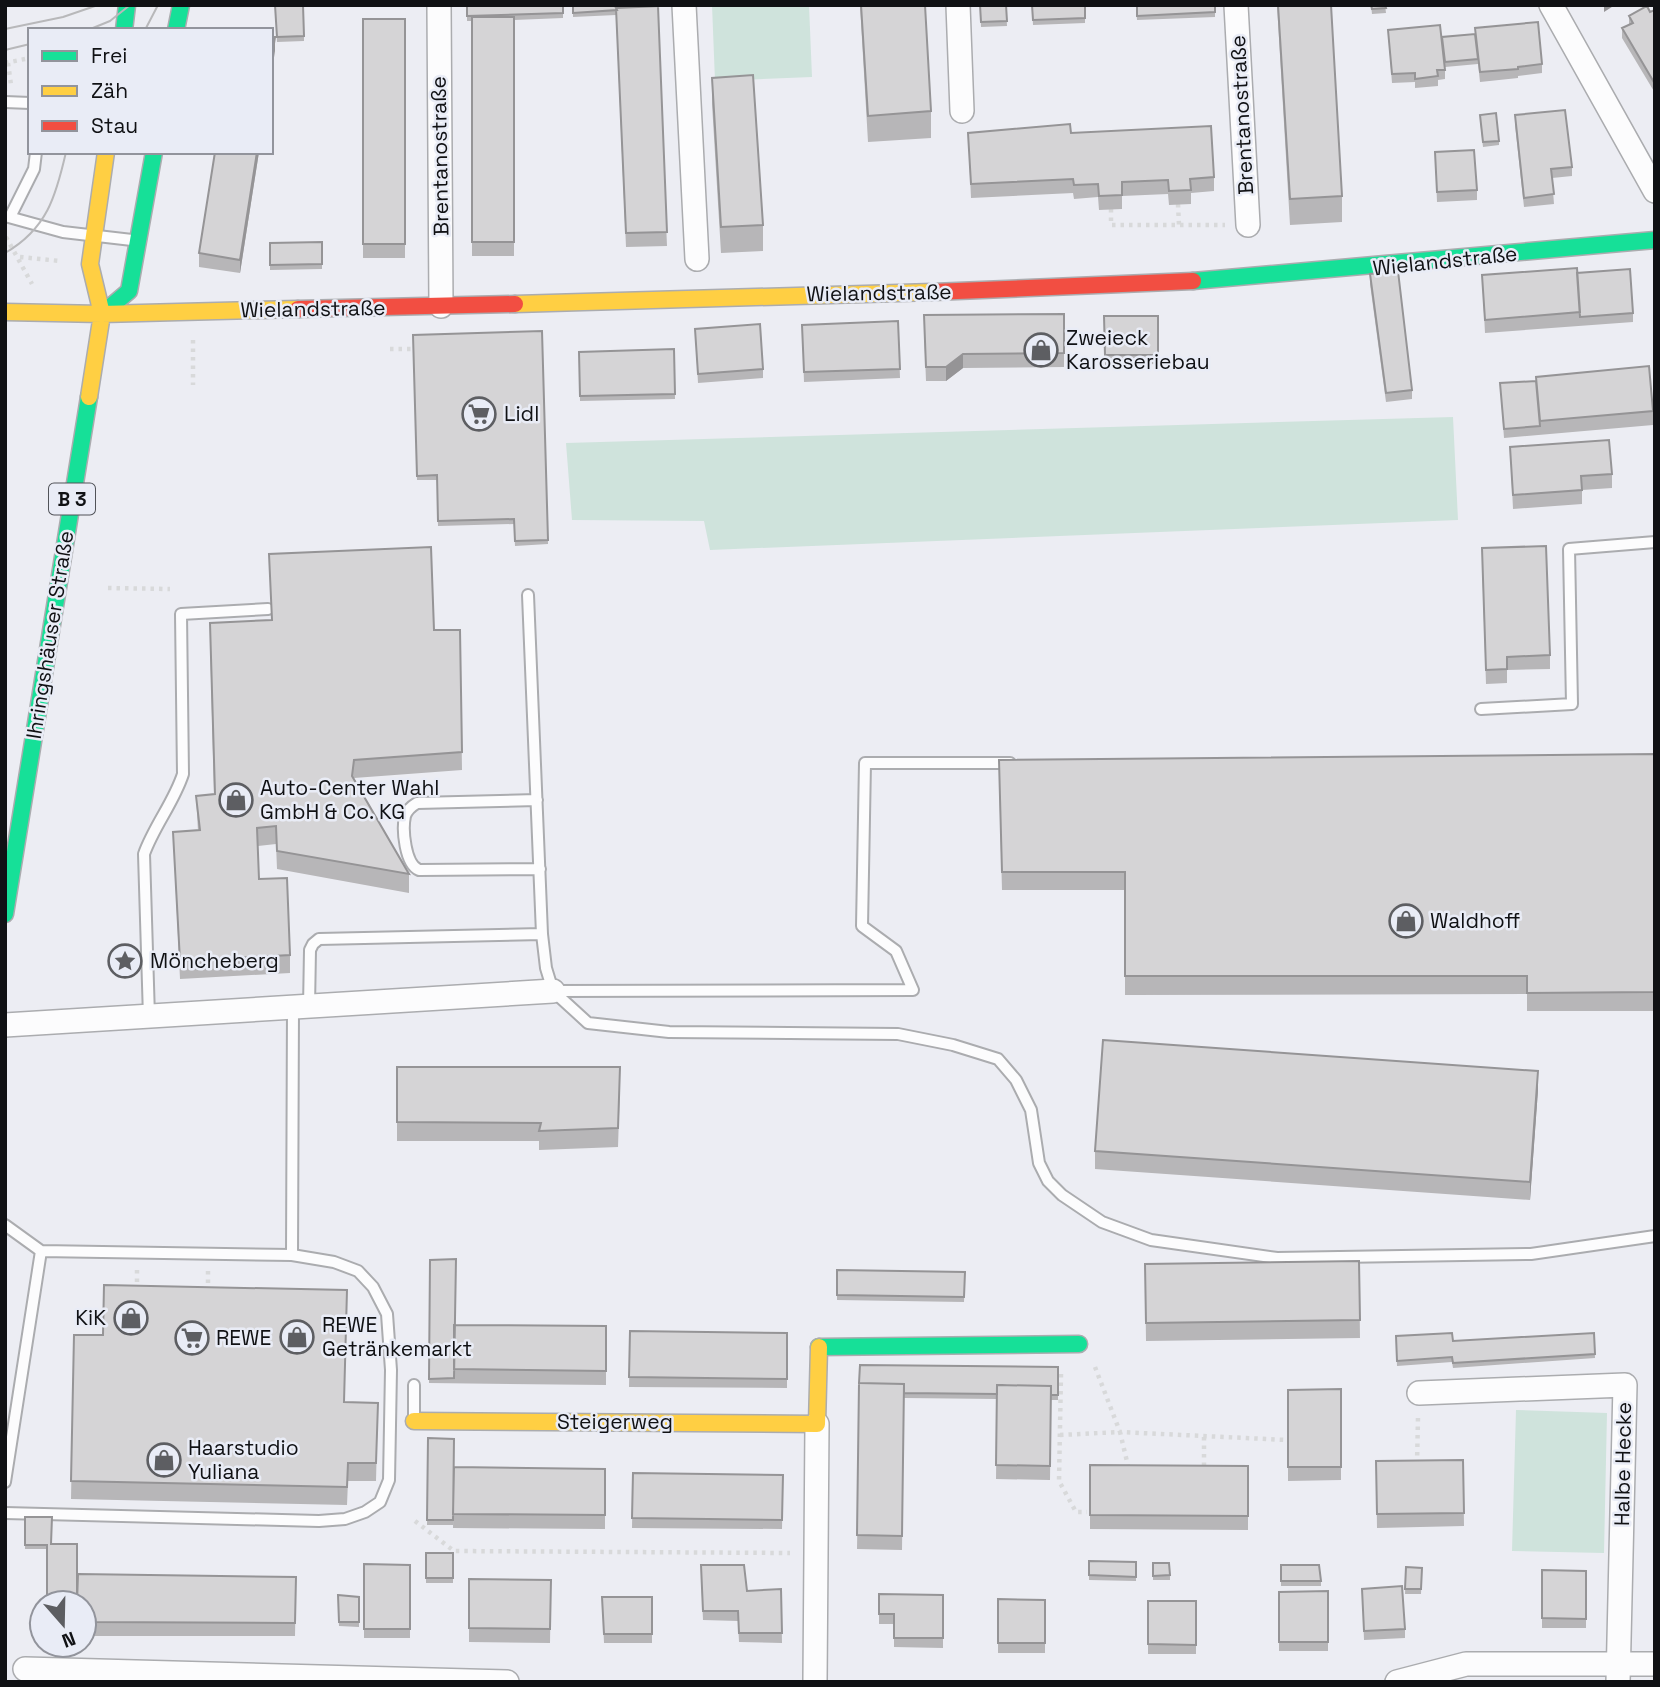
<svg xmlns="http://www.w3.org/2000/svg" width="1660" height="1687" viewBox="0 0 1660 1687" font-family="'Space Grotesk',sans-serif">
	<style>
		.green { fill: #cfe3dc }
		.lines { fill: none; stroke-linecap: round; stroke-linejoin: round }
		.lane-casing { stroke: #abacaf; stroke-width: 14 }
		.street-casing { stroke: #abacaf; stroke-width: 26 }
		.fast-casing { stroke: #abacaf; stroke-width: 19 }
		.slow-casing { stroke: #abacaf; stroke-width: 19 }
		.jam-casing { stroke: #abacaf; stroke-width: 19 }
		.path { stroke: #d8d9da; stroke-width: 4.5; stroke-dasharray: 3.5 5; stroke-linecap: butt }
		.lane { stroke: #fcfcfd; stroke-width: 10 }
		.street { stroke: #fcfcfd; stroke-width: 23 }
		.fast { stroke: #16e098; stroke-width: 16 }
		.slow { stroke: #ffcf43; stroke-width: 16 }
		.jam { stroke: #f24e42; stroke-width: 16 }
		.tram { stroke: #b8b8ba; stroke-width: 2 }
		.wall { fill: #b7b6b8 }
		.shaded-wall { fill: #959496 }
		.building { fill: #d5d4d6; stroke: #959496; stroke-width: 2 }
		.labels { text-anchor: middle; stroke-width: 5; stroke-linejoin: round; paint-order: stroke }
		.shield { fill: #e9ecf6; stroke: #515358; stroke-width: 2 }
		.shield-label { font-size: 19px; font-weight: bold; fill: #101114 }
		.street-label { font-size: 21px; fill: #101114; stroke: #e9ecf6 }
		.poi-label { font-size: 21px; fill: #101114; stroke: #e9ecf6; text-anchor: start }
	</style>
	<rect width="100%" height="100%" fill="#ecedf3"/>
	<path class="green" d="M712,5h97l3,72 -97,4z
		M1453,417l5,103 -748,30 -6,-29 -132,-1 -6,-77z
		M1516,1410l91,3 -3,140 -92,-2z"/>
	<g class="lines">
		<defs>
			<path id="lane" d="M5,102l25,1
				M5,216l58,16 69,8
				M10,217l24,-48 2,-17
				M528,595l14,339
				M1481,709l91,-5 -3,-155 86,-7
				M537,800l-120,3c-5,3 -10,7 -12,13 -3,14 0,48 14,54l121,-1
				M553,991l360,-1 -17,-39 -34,-25 3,-163h145
				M309,1007l1,-57 3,-6 6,-5 223,-5 4,34 7,23 35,32 81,9 229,2 55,11 45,14 18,21 15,30 8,53 9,18 14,14 40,27 49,18 126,18 254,-4 124,-18
				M149,1017l-5,-163c10,-28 30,-52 39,-80l-2,-160 87,-5
				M5,1225l36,26
				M414,1418v-33
				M5,1482l36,-231 251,4 1,-247
				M5,1513l314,8 26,-2 20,-7 15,-10 9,-22 2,-110 -4,-56 -14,-27 -15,-16 -24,-9 -42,-7"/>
			<path id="street" d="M439,5l2,301
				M684,5l13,254
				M958,5l4,106
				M1236,5l12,220
				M1551,5l104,186
				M5,1025l548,-34
				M1419,1393l206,-8 -7,297
				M25,1669l482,13
				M815,1682l2,-258
				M1397,1682l69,-18h189"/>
			<path id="fast" d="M124,30l3,-25
				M176,30l5,-25
				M1193,281l462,-41
				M102,314l27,-23 25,-139
				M5,914l84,-517
				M819,1347l260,-3"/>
			<path id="slow" d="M515,304l418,-12
				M5,312l97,2 196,-5
				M89,397l13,-83 -12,-50 16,-112
				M414,1421l403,3 2,-77"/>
			<path id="jam" d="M933,292l260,-11
				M298,309l217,-5"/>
		</defs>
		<use href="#lane" class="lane-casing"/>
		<use href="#street" class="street-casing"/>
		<use href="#fast" class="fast-casing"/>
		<use href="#slow" class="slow-casing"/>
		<use href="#jam" class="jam-casing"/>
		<path class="path" d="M5,63l25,-5
			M8,63l3,22
			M1178,204l1,21
			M1111,209v16h114
			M6,237l26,47
			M20,257l40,4
			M193,340v45
			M390,349h23
			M108,588l62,1
			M137,1270v20
			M208,1271v20
			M1095,1367l25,65 167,8
			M1061,1374l-2,107 17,31h11
			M1060,1435l60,-3 9,38
			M1204,1437v35
			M1417,1464l1,-47
			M415,1521l39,30 336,2"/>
		<use href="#lane" class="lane"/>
		<use href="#street" class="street"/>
		<use href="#fast" class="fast"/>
		<use href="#slow" class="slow"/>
		<use href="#jam" class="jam"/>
		<path class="tram" d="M5,29l58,-12 35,-12
			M88,30l22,-9 20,-16
			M145,30l13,-25
			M5,50l25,-6
			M5,253c42,-24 51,-57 61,-101"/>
	</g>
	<path class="wall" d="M275,5l29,31v5l-27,1z
		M467,5h96v13l-49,2v236h-42v-235h-5z
		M573,5h84l10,241 -41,1 -10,-232 -43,2z
		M860,5h65l6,106v27l-63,4z
		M980,5h26l1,21 -26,1z
		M1032,5h53v18l-52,2z
		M1136,5h79v12l-78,3z
		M1277,5h54l11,191v26l-52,3z
		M1371,5h14l1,8 -14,1z
		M1655,10v83l-33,-55v-10l7,-3v-9l21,-4z
		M363,19h42v239h-42z
		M1475,28l67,36v9l-24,3v2l-38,4 -2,-19v1l-33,3v12l-7,1v6l-23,2v-6l-23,1 -4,-53 54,7 33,-3z
		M712,78l51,147v26l-42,2 -9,-149z
		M1515,115l57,52v9l-20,2 2,26 -30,3 -9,-82z
		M1480,120l19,21v4l-16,2z
		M968,133h103l143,44v14l-23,2v11l-22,1 -1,-11 -46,2v13l-23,1 -1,-13 -24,2 -1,-6 -102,5z
		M215,152h44l-19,121 -41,-6v-14z
		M1435,152l42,38v10l-40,2z
		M322,242v27l-52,1v-27z
		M1577,273l56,40v9l-148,11 -3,-58z
		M1370,274l42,116v9l-26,3 -16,-118z
		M1064,314v53l-101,1 -17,13h-20l-2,-52z
		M1104,316h54v48l-53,1z
		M898,321l2,57 -96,4 -2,-57z
		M695,329l68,40v9l-65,5z
		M542,331l6,213 -33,2 -1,-22 -76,2 -1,-46h-20l-4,-145z
		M674,349l1,50 -95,2 -1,-49z
		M1500,383l153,28v14l-149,13z
		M1510,447l102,27v14l-30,2v14l-69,5z
		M269,554l165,76h26l2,140 -108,8 55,96v19l-132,-24 -1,-25 -18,2 1,33 31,76v18l-110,6 -7,-147 25,-1 -2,-35 18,-2 -4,-153 62,-21z
		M1482,562l68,93v14l-43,1v13l-21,1z
		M1655,754v257h-128v-17l-402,1v-105h-123l-3,-112z
		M397,1067l223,18 -2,62 -79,3v-9h-142z
		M1538,1090l-8,110 -435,-31v-18z
		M430,1260l25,65 151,1v59l-177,-2z
		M1359,1261l1,77 -214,3 -1,-77z
		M837,1270l128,2 -1,30 -127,-2z
		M630,1331l157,2v55l-158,-1z
		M1594,1333l1,25 -142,10 -1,-6 -55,4 -1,-30 57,5z
		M74,1335l271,67 33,1 -2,78h-28l-1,24 -276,-6z
		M860,1365l198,2v33h-7l-1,80 -54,-1 1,-80 -93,-1 -2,152 -45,-1z
		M1341,1389v91l-53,1v-91z
		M428,1438l26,1 -1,86h-26z
		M1463,1460l1,66 -87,2 -1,-67z
		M1090,1465l158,1v64l-158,-1z
		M454,1467l151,2v60l-152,-1z
		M633,1473l150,2 -1,54 -150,-1z
		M25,1517l26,27 -4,5h-22z
		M426,1553h27v30h-27z
		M1089,1561l47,1v19l-47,-1z
		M1153,1563l17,12v5h-17z
		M364,1564l46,1v73h-46z
		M1281,1565l40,16v5h-40z
		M1406,1567l16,1 -1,26h-16z
		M1542,1570l44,1v57h-44z
		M701,1575l46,16 34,-2 1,54 -43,-1 -1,-21 -35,-1z
		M296,1577l-1,59h-211v-33z
		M469,1579l82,1 -1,63 -81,-1z
		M1362,1589l43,40v9l-41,2z
		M1328,1591v60h-49v-59z
		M879,1594l64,1v53l-49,-1v-23h-15z
		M338,1595l21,2v30l-20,-1z
		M602,1597h50v46h-48z
		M998,1599l47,1v53h-47z
		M1148,1601h48v53h-48z"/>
	<path class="shaded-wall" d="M1604,5h11l-11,7z
		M275,37v14l-4,26v-14z
		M257,152h2l-19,121v-13z
		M963,354v14l-17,13v-14z
		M1538,1071v19l-8,110v-18z"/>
	<path class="building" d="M275,5h28l1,31 -27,1z
		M467,5h96v8l-96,3z
		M573,5h84l1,1 -42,2 1,2 -44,3z
		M861,5h64l6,106 -63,5z
		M980,5h26l1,16 -26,1z
		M1032,5h53v13l-52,2z
		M1137,5h78v7l-78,4z
		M1278,5h53l11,191 -52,3z
		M1371,5h14l1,3 -14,1z
		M658,6l9,226 -41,1 -10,-225z
		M1647,6l3,6 5,-2v74l-33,-56 11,-5 -4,-7z
		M472,17h42v225h-42z
		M363,19h42v225h-42z
		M1538,22l4,42 -24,3v2l-38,3 -5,-44z
		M1440,25l5,45h-8l1,6 -23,3v-6l-23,1 -4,-44z
		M1475,34l3,25 -33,3 -3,-25z
		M271,37h4l-4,26z
		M753,75l10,150 -42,2 -9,-149z
		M1565,110l7,57 -21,2 3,25 -30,4 -9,-83z
		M1496,113l3,28 -16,1 -3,-27z
		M1070,124l1,9 140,-7 3,51 -24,2 1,11 -22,1 -1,-11 -46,2v13l-23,1 -1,-12 -24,1 -1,-6 -102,5 -3,-51z
		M1474,150l3,40 -40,2 -2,-40z
		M215,152h42l-17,108 -41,-7z
		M322,242v22l-52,1v-22z
		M1577,268l3,44 -95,8 -3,-45z
		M1630,269l3,44 -53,4 -3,-44z
		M1398,271l14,119 -26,3 -16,-119z
		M1064,314v39l-101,1 -17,13h-20l-2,-52z
		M1104,316h54v39h-53z
		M898,321l2,48 -96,3 -2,-47z
		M760,324l3,45 -65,5 -3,-45z
		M542,331l6,209 -33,1 -1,-22 -76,2 -1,-46 -20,1 -4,-141z
		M674,349l1,45 -95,2 -1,-44z
		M1649,366l4,45 -113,10 -4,-44z
		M1536,381l4,45 -36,3 -4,-46z
		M1609,440l3,34 -31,2 1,14 -69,5 -3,-48z
		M1546,546l4,109 -43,2v12l-21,1 -4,-122z
		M431,547l3,83h26l2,122 -108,8 -2,16 57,98 -132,-23 -1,-25 -19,2 2,51 28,-1 3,77 -110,6 -7,-129 27,-2 -4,-34 19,-2 -5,-171 62,-3 -3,-66z
		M1655,754v238l-128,1v-17h-402v-104h-123l-3,-112z
		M1103,1040l435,31 -8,111 -435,-31z
		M397,1067h223l-2,61 -79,3 2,-8 -144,-1z
		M456,1259l-2,119 -25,1 1,-119z
		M1359,1261l1,59 -214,3 -1,-59z
		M837,1270l128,2 -1,25 -127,-2z
		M104,1285l243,5 -3,112 34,1 -2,60h-28l-1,24 -276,-6 3,-146h29z
		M454,1325l152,1v45l-152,-2z
		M630,1331l157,2v46l-158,-2z
		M1452,1333l1,8 141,-8 1,21 -142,9 -1,-6 -55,4 -1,-25z
		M860,1365l198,2v28h-7v-9l-54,-1v9l-93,-1v-9l-45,-1z
		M859,1383l45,1 -2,152 -45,-1z
		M997,1385l54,1 -1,80 -54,-1z
		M1341,1389v78h-53v-77z
		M428,1438l26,1 -1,81h-26z
		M1463,1460l1,53 -87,1 -1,-53z
		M1090,1465l158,1v50l-158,-1z
		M454,1467l151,2v46l-152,-1z
		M633,1473l150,2 -1,45 -150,-2z
		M25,1517h27l-1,27h26v59h-30v-58h-22z
		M426,1553h27v25h-27z
		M1089,1561l47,1v15l-47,-2z
		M1153,1563h16l1,12 -17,1z
		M364,1564l46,1v64h-46z
		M701,1565h43l3,26 34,-2 1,44h-43l-1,-22h-35z
		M1281,1565h38l2,16h-40z
		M1406,1567l16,1 -1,21h-16z
		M1542,1570l44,1v48l-44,-1z
		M78,1574l218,3 -1,46 -211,-1v-19h-7z
		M469,1579l82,1 -1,49 -81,-1z
		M1402,1586l3,43 -41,2 -2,-42z
		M1328,1591v51h-49v-50z
		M879,1594l64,1v43h-49v-24h-15z
		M338,1595l21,2v25h-20z
		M602,1597h50v37h-48z
		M998,1599l47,1v43h-47z
		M1148,1601h48v44l-48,-1z"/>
	<defs>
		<symbol id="shop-ring" viewBox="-11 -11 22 22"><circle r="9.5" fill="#e9ecf6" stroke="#5d5e62" stroke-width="1.5"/><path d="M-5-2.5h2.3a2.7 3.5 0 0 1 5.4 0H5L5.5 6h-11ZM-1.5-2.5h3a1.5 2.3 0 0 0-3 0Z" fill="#5d5e62"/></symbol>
		<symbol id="supermarket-ring" viewBox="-11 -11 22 22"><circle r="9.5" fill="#e9ecf6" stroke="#5d5e62" stroke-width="1.5"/><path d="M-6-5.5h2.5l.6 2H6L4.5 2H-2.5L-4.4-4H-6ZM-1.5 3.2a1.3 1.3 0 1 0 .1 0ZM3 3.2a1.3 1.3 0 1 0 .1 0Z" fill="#5d5e62"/></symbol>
		<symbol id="sight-ring" viewBox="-11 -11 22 22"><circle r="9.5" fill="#e9ecf6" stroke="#5d5e62" stroke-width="1.5"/><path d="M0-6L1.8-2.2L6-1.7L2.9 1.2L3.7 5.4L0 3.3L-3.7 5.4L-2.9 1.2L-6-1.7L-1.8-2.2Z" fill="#5d5e62"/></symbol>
	</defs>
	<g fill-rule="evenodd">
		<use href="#shop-ring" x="1022" y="331" width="38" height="38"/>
		<use href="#supermarket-ring" x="460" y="395" width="38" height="38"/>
		<use href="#shop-ring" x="217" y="781" width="38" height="38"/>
		<use href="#shop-ring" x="1387" y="902" width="38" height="38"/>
		<use href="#sight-ring" x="106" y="942" width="38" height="38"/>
		<use href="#shop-ring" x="112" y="1299" width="38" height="38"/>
		<use href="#shop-ring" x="278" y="1318" width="38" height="38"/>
		<use href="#supermarket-ring" x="173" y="1319" width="38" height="38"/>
		<use href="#shop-ring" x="145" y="1441" width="38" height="38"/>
	</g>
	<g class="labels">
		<rect class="shield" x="49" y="483.5" width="46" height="31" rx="5"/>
		<g class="shield-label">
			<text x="72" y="506">B 3</text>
		</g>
		<g class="street-label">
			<text transform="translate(1242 115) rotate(-93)" y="7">Brentanostraße</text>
			<text transform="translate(440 156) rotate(-91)" y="7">Brentanostraße</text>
			<text transform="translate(1445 261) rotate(-6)" y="7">Wielandstraße</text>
			<text transform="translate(879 293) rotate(-1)" y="7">Wielandstraße</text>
			<text transform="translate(313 309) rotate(-1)" y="7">Wielandstraße</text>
			<text transform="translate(50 635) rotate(-81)" y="7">Ihringshäuser Straße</text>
			<text x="615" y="1429">Steigerweg</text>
			<text transform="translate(1623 1464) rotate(-89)" y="7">Halbe Hecke</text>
		</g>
		<g class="poi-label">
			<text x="1066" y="345">Zweieck<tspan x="1066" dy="24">Karosseriebau</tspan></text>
			<text x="504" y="421">Lidl</text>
			<text x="260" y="795">Auto-Center Wahl<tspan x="260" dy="24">GmbH &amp; Co. KG</tspan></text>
			<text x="1430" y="928">Waldhoff</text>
			<text x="150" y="968">Möncheberg</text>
			<text x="106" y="1325" text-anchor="end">KiK</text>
			<text x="322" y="1332">REWE<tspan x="322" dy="24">Getränkemarkt</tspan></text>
			<text x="216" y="1345">REWE</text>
			<text x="188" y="1455">Haarstudio<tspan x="188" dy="24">Yuliana</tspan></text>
		</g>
	</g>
	<rect width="1660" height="1687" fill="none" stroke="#101114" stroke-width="14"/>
	<rect x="28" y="28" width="245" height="126" fill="#e9ecf6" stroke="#92949c" stroke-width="2"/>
	<rect x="42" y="51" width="35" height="10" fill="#16e098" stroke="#92949c" stroke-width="2"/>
	<text x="91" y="63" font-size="21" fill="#101114">Frei</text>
	<rect x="42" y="86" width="35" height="10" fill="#ffcf43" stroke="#92949c" stroke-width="2"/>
	<text x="91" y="98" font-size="21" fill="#101114">Zäh</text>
	<rect x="42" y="121" width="35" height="10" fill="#f24e42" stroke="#92949c" stroke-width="2"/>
	<text x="91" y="133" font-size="21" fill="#101114">Stau</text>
	<g transform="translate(63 1624) rotate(160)"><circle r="33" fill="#e9ecf6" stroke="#92949c" stroke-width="2"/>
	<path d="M0-5L12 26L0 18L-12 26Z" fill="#5d5e62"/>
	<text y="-10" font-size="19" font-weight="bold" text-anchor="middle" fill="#101114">N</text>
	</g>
</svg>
